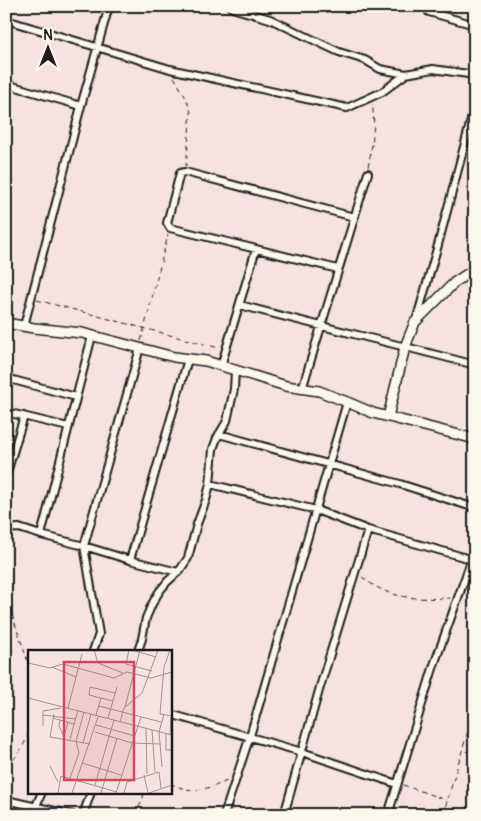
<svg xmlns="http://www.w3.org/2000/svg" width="481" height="821" viewBox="0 0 481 821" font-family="Pangolin,sans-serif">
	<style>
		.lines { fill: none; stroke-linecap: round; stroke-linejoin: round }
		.street-casing { stroke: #1c1c1c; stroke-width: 10 }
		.secondary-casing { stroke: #1c1c1c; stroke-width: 12 }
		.path { stroke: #1c1c1c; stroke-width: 1; stroke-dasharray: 5 4; stroke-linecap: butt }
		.street { stroke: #fbf7ec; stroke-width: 6 }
		.secondary { stroke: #fbf7ec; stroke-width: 9 }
		.inset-road { fill: none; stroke: #9f9392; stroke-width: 1 }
		.view { fill: #d1495b; fill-opacity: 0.15; stroke: #d1495b; stroke-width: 2.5 }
		.inset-edge { fill: none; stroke: #1c1c1c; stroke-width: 2.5 }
	</style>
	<rect width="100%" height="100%" fill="#f6e3e1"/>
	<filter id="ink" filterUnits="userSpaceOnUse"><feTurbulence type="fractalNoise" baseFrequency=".02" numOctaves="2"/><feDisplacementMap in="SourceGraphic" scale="10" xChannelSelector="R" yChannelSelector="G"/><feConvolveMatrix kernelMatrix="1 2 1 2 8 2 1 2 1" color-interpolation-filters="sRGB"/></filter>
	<g filter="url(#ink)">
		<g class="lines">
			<defs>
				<path id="street" d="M232,6v2l38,11 52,25 17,8 26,8 15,9 26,5
					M430,6l-1,6 46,13
					M6,20l164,49 177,39 35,-16 24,-18 27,-5 42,6
					M6,84l75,22
					M338,269l-168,-41 -3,-5 13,-50 5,-1 169,45
					M240,305c78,21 157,39 235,60
					M416,321l22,-76 37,-140
					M24,326l57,-220 28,-100
					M221,366l35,-117
					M6,378l70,19
					M302,389l66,-216
					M6,412l62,15
					M219,434l181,50 75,24
					M6,476l18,-60
					M210,484l106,26 52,20 106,30
					M6,529l13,-1 22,7 43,11 46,14 48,12
					M41,535l51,-199
					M130,560l58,-201
					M93,651l6,-17 -15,-88 56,-198
					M138,651l4,-12 4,-21 6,-14 7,-12 8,-10 13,-12 8,-12 9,-34 9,-24 4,-16 3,-35 4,-11 10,-17 7,-32 1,-18
					M170,714l132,38 95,32
					M6,800l67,15
					M36,806l6,-14
					M83,815l8,-23
					M224,815l26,-79 97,-334
					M284,815l36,-128 48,-157
					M388,815l46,-150 41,-115"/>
				<path id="secondary" d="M6,323l28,5 48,5 92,24 32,4 80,25 33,5 28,11 26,11 102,26
					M388,417l17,-70 10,-25 40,-40 20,-13"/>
			</defs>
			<use href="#street" class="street-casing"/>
			<use href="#secondary" class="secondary-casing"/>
			<path class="path" d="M174,77l12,21 5,14 -5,54
				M368,167c4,-21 8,-42 4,-63
				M37,300l182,48
				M141,341l27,-106
				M362,577c28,23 53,22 88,21
				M6,597l23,68
				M6,766c12,-9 17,-19 23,-33
				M170,784c5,1 10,4 16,5 14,3 30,-3 43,-9
				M403,785l43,15
				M136,815l9,-23
				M443,815l32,-108"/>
			<use href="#street" class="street"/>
			<use href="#secondary" class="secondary"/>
		</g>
	</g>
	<g transform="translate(28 650)">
		<rect width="144" height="144" fill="#f6e3e1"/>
		<path class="inset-road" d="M66,0l4,13 25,10M101,0l-3,14 26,7M104,0l24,7M132,0l11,1 1,6M142,0l-6,17 -4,47 12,2M0,13l22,5 13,-4 51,14 13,-6 24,6 21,-6M24,17l24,10M0,48l144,37M85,51l-24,-6 1,-8 25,6M71,56l62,16M97,57l15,-57M40,58l14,-54M26,64l-4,23 40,7M15,65l32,4M68,65l5,-17M25,68l21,6M80,68l9,-31M32,70l-1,6 4,9M92,72l4,-14 18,-15 16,-43M68,75l39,11M15,76v-15l18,-3M118,79l1,45M124,80l3,42M67,82l37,11 29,1M131,82l3,35M131,82l5,-18M138,84v16h6M142,85l1,-18M42,89l8,-29M35,90l5,-18M55,93l8,-29M54,113l39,12M22,116l8,16M116,125l4,18M42,128l9,-25 -3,-12 8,-29M67,135l19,-65M30,143l3,-17 56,16M44,143l26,-76M73,143l16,-55M88,143l25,-76M96,143l3,-11 32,-10 2,16M121,143l23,-8"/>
		<path class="view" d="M36,12h70v118h-70z"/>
		<rect width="144" height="144" class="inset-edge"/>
	</g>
	<rect width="481" height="821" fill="none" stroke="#fbf7ec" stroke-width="25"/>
	<rect x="12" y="12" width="456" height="796" fill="none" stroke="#1c1c1c" stroke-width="2" filter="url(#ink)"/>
	<g transform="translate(48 48)" stroke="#fbf7ec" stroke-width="4" paint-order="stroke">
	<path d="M0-4L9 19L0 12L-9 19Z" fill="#1c1c1c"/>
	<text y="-8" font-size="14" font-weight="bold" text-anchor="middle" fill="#1c1c1c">N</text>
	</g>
</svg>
